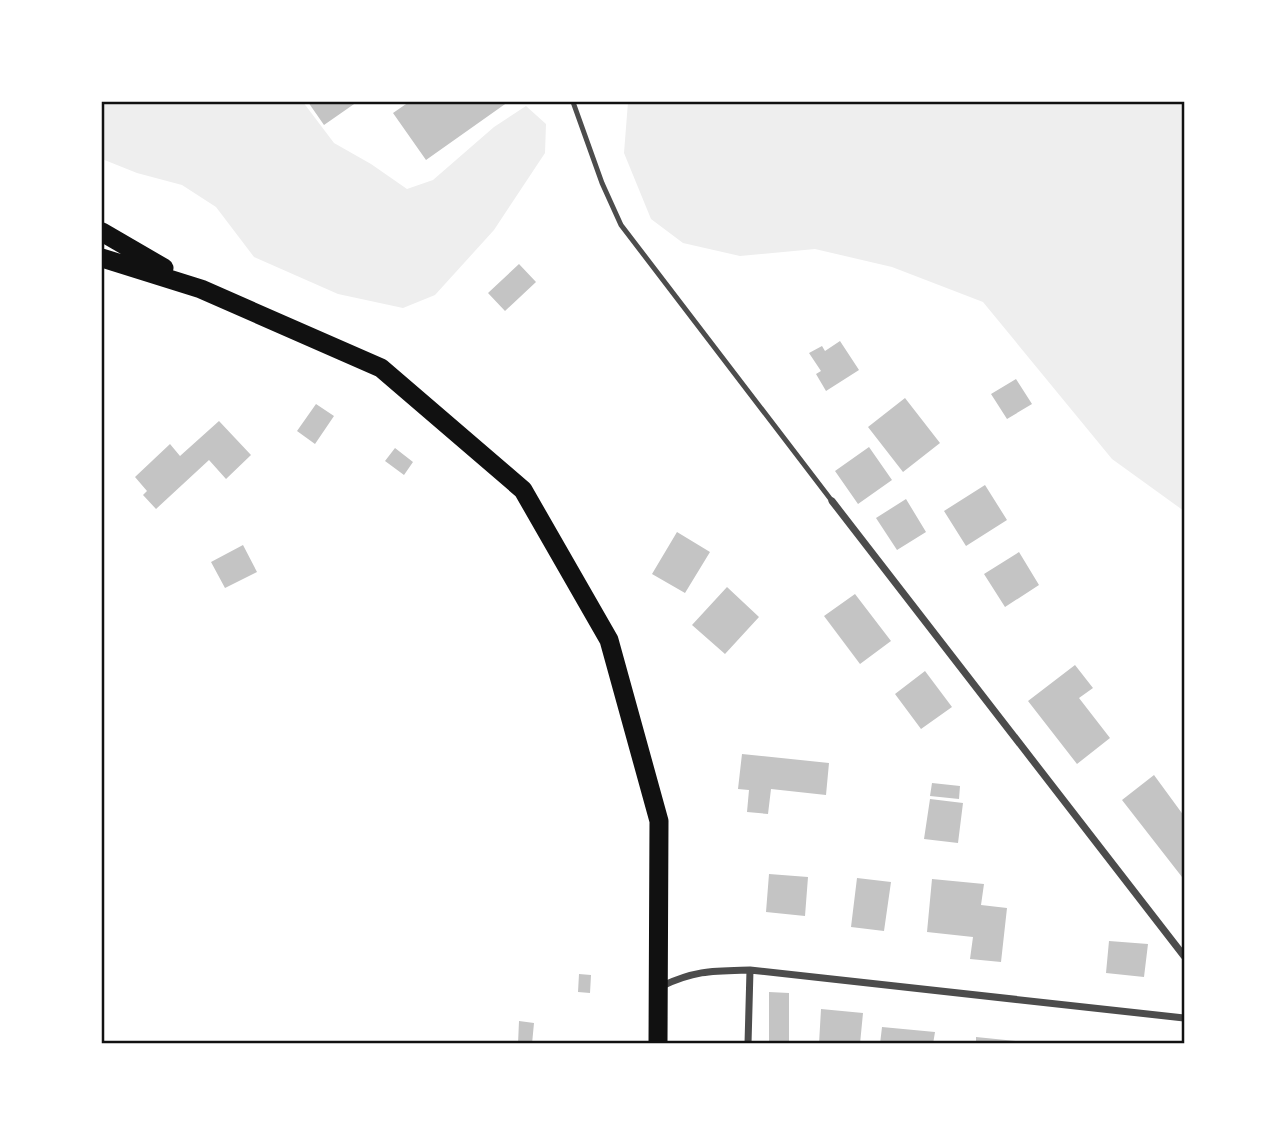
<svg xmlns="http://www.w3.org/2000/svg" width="1286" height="1145" viewBox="0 0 1286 1145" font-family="'PT Sans',sans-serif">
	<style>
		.green { fill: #eee }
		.building { fill: #c4c4c4 }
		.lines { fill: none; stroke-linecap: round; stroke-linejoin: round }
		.service { stroke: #4c4c4c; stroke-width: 5 }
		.minor { stroke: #4c4c4c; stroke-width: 7 }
		.trunk { stroke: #111; stroke-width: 19 }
		.neatline { fill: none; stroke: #111; stroke-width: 2.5 }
	</style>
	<rect width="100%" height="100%" fill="#fff"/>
	<path class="green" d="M102,102h201l31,41 37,21 36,25 26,-9 61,-53 32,-21 20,18 -1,29 -51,77 -59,65 -32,13 -65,-14 -84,-37 -38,-50 -34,-22 -45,-12 -35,-14z
		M628,102h556v409l-72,-52 -129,-157 -91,-35 -77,-18 -75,7 -57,-13 -32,-24 -27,-66z"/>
	<path class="building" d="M308,102h49l-33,23z
		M409,102h99l-82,58 -33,-47z
		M519,264l17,18 -31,29 -17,-18z
		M840,341l19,29 -33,21 -10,-17 5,-3 -12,-18 13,-7 3,5z
		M1016,379l16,25 -25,15 -16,-25z
		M905,398l35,45 -37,29 -35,-45z
		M316,404l18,12 -19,28 -18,-13z
		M219,421l32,34 -25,24 -17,-19 -53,49 -13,-14 4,-4 -12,-14 35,-33 10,12z
		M869,447l23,33 -34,24 -23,-33z
		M395,448l18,14 -9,13 -19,-14z
		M985,485l22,35 -41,26 -22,-35z
		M906,499l20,33 -29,18 -21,-32z
		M677,532l33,20 -25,41 -33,-19z
		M243,545l14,27 -32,16 -14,-26z
		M1019,552l20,33 -34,22 -21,-33z
		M727,587l32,30 -34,37 -33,-29z
		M855,594l36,47 -31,23 -36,-48z
		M1075,665l18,23 -14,10 31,40 -33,26 -49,-63z
		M925,671l27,36 -31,22 -26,-35z
		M742,754l87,9 -3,32 -55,-6 -3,25 -21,-2 2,-22 -11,-1z
		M1154,775l30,41v58l-2,3 -60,-77z
		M932,783l28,3 -1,13 -29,-3z
		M930,799l33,4 -5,40 -34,-4z
		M769,874l39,3 -3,39 -39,-4z
		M857,878l34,4 -7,49 -33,-4z
		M932,879l52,5 -3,21 26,3 -6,54 -31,-3 3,-22 -46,-5z
		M1109,941l39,3 -4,33 -38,-4z
		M579,974l12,1 -1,18 -12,-1z
		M769,992l20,1v51h-20z
		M821,1009l42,4 -3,31h-41z
		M519,1021l15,2 -2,21h-14z
		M882,1027l53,5 -2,12h-53z
		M976,1037l49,5v2h-49z"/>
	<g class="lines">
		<path class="service" d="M573,102l29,81 19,42 211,276"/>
		<path class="minor" d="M832,501l352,455
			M662,986c34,-16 51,-15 88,-16l434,48
			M748,1044l2,-74"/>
		<path class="trunk" d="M102,232l62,36
			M102,258l99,31 180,79 142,122 86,150 50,181 -1,223"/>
	</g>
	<rect width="1286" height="1145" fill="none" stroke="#ffffff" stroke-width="206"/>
	<rect x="103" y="103" width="1080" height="939" class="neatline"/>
</svg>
